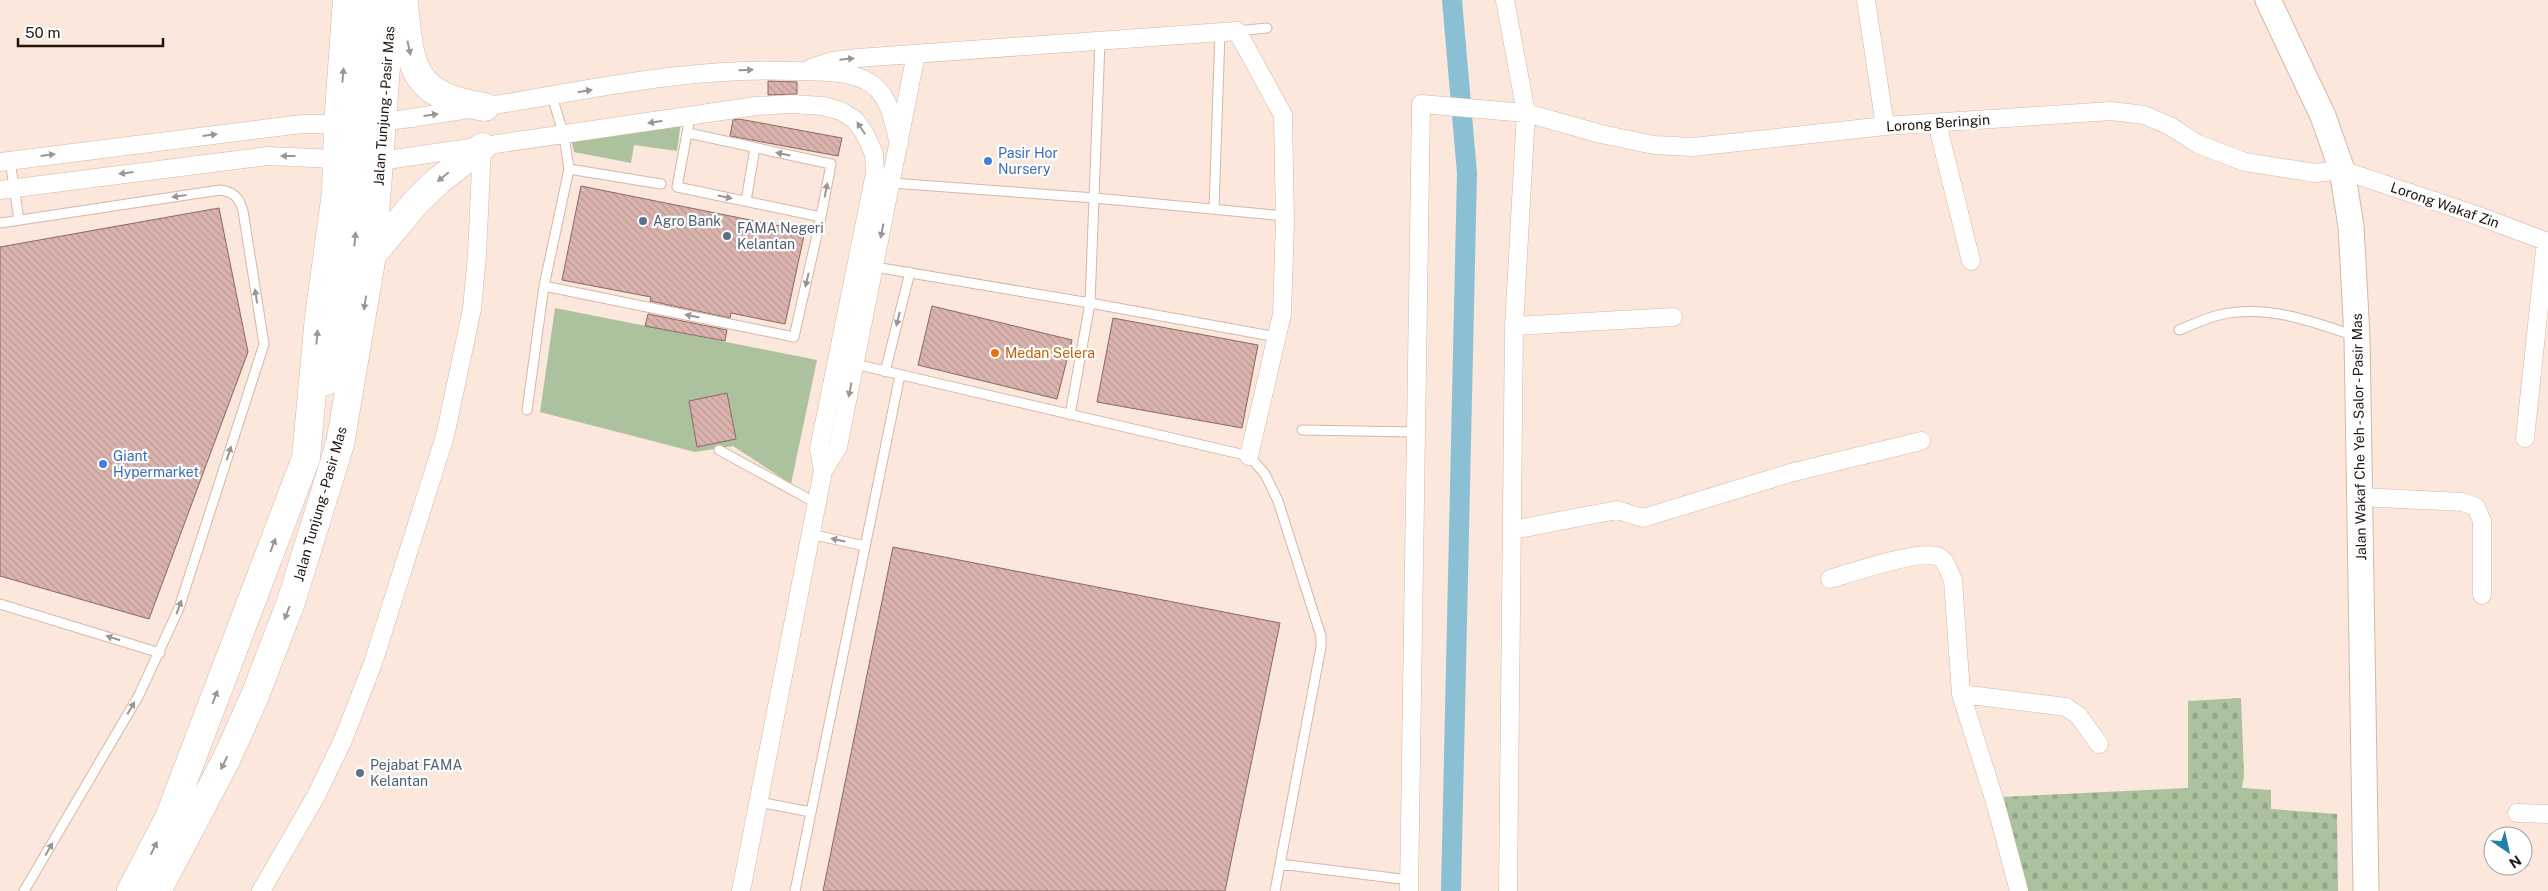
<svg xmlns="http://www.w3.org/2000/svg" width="2548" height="891" viewBox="0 0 2548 891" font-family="'Public Sans',sans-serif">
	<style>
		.grass { fill: #acc29f }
		.cemetery { fill: url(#cemetery-stones) }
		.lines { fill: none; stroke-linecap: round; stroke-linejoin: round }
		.canal { stroke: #8bbfd3; stroke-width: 20 }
		.building { fill: url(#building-back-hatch); stroke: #8b6863 }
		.service-casing { stroke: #d7b7a4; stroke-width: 11 }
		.minor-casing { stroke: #d7b7a4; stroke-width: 19 }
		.secondary-casing { stroke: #d7b7a4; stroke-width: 27 }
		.primary-casing { stroke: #d7b7a4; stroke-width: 29 }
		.service { stroke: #fff; stroke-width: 9 }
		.minor { stroke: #fff; stroke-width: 18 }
		.secondary { stroke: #fff; stroke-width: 25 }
		.primary { stroke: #fff; stroke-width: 28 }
		.oneway { fill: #9b9693 }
		.shop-dot { fill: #3f7fe0; stroke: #fff; stroke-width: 2 }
		.service-dot { fill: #5c6f8a; stroke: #fff; stroke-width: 2 }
		.food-dot { fill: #e8710a; stroke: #fff; stroke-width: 2 }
		.labels { text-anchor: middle; stroke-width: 4.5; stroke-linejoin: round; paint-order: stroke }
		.street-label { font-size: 14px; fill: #21150e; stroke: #fff }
		.shop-label { font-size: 14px; fill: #366cbe; stroke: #fff; text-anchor: start }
		.service-label { font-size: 14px; fill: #4e5e75; stroke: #fff; text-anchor: start }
		.food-label { font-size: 14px; fill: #c56008; stroke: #fff; text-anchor: start }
	</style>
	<defs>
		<pattern id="cemetery-stones" width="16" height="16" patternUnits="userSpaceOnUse" patternTransform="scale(1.25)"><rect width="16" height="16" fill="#acc29f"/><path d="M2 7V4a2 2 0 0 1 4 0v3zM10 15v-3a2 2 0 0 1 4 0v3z" fill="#94a688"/></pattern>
		<pattern id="building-back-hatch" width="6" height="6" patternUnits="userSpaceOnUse" patternTransform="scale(1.25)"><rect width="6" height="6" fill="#dab3ae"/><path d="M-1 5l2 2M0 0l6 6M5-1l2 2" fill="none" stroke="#bb9994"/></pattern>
	</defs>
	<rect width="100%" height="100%" fill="#fbe7db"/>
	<path class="grass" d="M681,122l-4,29 -43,-6 -3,18 -57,-11 -3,-14z
		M555,308l262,52 -26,124 -58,-38 -38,6 -155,-40z"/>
	<path class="cemetery" d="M2241,698l3,78 -2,12 29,2v19l66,5 1,77h-314l-23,-94 187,-9v-87z"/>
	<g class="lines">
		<path class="canal" d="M1451,891l16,-718 -15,-173"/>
	</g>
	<path class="building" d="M768,81l29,1v12l-29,1z
		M739,119l103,19 -4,18 -108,-20 3,-16z
		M581,186l224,45 -20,93 -54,-11 -1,5 -80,-17 1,-4 -89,-17z
		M219,208l29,144 -99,267 -149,-43v-329z
		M932,306l140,34 -15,59 -139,-34z
		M648,314l79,16 -2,11 -80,-15z
		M1113,318l145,27 -16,83 -145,-26z
		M727,393l9,46 -39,8 -8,-46z
		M893,547l387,76 -55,268h-402z"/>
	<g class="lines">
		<defs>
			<path id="service" d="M1237,31l30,-3
				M552,96l12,40 5,33 92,15
				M688,133l143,31 -10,53
				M10,160l9,60
				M892,183l203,15 190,18
				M746,201l9,-53
				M1214,209l6,-177
				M0,223l220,-33c14,2 19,7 23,21l21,133 -85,264 -40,87 -115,196
				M875,267l215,36 187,34
				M544,286l250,51 27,-120 -144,-30 13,-70
				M2179,330c13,-5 27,-12 40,-15 46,-11 93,6 136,21
				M855,364l394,92 16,18 13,27 43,135v11l-46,244
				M885,372l25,-100
				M527,410l17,-124 25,-117
				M1070,415l20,-112 10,-262
				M1302,430l112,2
				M719,450l97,53
				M810,534l55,12
				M0,604l160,49
				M759,802l52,10
				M1280,864l129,16
				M795,891l105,-516"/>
			<path id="minor" d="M1505,0l21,113 -12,213 -6,565
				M1866,0l19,126
				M811,68l21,-7 26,-3 379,-27 46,84 2,107 -3,92 -33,142
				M373,122c28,-1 55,-7 83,-11 112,-16 224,-45 338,-40 23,1 49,-1 71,9 25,12 28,41 34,64
				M1937,123l34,138
				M0,162l302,-38h45
				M0,190l268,-34 112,5 376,-55 35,-2 32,2 18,5 14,9 10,14 9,20 1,19 -56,276 4,22 -82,420
				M1514,326l159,-9
				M2525,438l21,-197
				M823,471l15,-24 78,-393
				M2360,497l103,5 13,5 6,14v74
				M1512,530l105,-20 26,8 147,-45 131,-32
				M1830,579c20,-6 94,-31 109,-22 8,4 10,16 14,23l8,114 35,111 23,86
				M1961,694l105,13 12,8 21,29
				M2517,813l31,1
				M261,891l55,-95 27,-56 30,-77 72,-227 27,-127 5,-54 5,-108
				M1409,891l12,-787 105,9 75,21 53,11 39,2 192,-21 226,-15 33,4 26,11 28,18 47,18 70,11 27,-3 134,45 72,27"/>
			<path id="secondary" d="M2268,0l55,116 19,54 9,56 6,111 9,554"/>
			<path id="primary" d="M404,4c6,66 9,92 81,103
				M372,255l45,-54 22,-21 43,-33
				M326,381l17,-63 10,-62 6,-96 9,-86 -2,-74
				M131,891l38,-73 137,-360 13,-141 17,-124 2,-69 9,-124
				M157,891l68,-129 29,-64 37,-96 49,-158 32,-189 19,-255"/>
		</defs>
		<use href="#service" class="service-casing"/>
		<use href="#minor" class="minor-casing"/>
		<use href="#secondary" class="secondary-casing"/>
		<use href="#primary" class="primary-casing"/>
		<use href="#service" class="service"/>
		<use href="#minor" class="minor"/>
		<use href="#secondary" class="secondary"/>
		<use href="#primary" class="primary"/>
	</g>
	<defs><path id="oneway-solid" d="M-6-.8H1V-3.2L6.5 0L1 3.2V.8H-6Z" transform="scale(1.25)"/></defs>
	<g class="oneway">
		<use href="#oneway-solid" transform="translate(409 48) rotate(78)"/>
		<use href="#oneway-solid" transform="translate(847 59) rotate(-6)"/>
		<use href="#oneway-solid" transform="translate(746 70) rotate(-2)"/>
		<use href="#oneway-solid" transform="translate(343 75) rotate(-85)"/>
		<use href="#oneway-solid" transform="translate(585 91) rotate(-9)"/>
		<use href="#oneway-solid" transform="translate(431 115) rotate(-8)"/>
		<use href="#oneway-solid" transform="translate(655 122) rotate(171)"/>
		<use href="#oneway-solid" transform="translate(861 128) rotate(-124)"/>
		<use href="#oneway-solid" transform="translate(210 135) rotate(-7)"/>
		<use href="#oneway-solid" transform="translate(783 154) rotate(-168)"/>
		<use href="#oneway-solid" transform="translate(48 155) rotate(-7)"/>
		<use href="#oneway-solid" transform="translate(288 156) rotate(-180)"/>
		<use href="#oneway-solid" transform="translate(126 173) rotate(173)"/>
		<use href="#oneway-solid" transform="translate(443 177) rotate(141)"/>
		<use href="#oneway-solid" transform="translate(826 190) rotate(-79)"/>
		<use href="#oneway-solid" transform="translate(179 196) rotate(172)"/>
		<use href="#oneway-solid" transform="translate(725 197) rotate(12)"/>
		<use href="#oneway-solid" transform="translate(882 231) rotate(101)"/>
		<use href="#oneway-solid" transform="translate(355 239) rotate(-84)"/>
		<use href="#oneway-solid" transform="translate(807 280) rotate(103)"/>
		<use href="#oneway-solid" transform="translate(256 296) rotate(-99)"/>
		<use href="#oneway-solid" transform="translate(365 303) rotate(99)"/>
		<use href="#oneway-solid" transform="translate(692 316) rotate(-168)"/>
		<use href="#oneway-solid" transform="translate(898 319) rotate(104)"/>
		<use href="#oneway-solid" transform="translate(317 337) rotate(-85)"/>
		<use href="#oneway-solid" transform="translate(850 390) rotate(101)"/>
		<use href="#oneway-solid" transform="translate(229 453) rotate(-72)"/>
		<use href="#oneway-solid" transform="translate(838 540) rotate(-168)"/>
		<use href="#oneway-solid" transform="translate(273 545) rotate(-69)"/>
		<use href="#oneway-solid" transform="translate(179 607) rotate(-70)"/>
		<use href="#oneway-solid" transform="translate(287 613) rotate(111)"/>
		<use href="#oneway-solid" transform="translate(113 638) rotate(-163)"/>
		<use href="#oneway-solid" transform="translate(215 697) rotate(-69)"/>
		<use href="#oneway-solid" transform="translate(131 708) rotate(-60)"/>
		<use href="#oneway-solid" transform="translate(224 763) rotate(116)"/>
		<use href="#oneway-solid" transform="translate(154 848) rotate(-64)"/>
		<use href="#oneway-solid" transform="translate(49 849) rotate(-60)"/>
	</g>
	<g class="shop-dot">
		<circle cx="988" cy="161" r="5"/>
		<circle cx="103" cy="464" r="5"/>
	</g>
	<g class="service-dot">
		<circle cx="643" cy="221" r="5"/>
		<circle cx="727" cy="236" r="5"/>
		<circle cx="360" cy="773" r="5"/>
	</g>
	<circle class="food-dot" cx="995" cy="353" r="5"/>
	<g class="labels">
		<g class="street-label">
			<text transform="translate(384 106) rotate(-86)" y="5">Jalan Tunjung - Pasir Mas</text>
			<text transform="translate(1938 123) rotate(-4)" y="5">Lorong Beringin</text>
			<text transform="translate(2445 205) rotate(19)" y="5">Lorong Wakaf Zin</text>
			<text transform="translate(2359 437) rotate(-91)" y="5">Jalan Wakaf Che Yeh - Salor - Pasir Mas</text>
			<text transform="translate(320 504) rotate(-74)" y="5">Jalan Tunjung - Pasir Mas</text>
		</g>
		<g class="shop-label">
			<text x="998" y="158">Pasir Hor<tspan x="998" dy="16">Nursery</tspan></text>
			<text x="113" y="461">Giant<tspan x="113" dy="16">Hypermarket</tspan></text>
		</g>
		<g class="service-label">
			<text x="653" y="226">Agro Bank</text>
			<text x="737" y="233">FAMA Negeri<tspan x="737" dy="16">Kelantan</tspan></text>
			<text x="370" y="770">Pejabat FAMA<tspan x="370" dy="16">Kelantan</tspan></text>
		</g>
		<g class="food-label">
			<text x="1005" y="358">Medan Selera</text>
		</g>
	</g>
	<g transform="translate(2508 851) rotate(146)"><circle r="24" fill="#ffffff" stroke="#a6a19f"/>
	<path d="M0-4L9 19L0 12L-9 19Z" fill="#237eac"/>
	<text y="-8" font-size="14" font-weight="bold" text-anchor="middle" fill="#21150e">N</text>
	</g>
	<path d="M18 38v8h145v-8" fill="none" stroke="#21150e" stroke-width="2.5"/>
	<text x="25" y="38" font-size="15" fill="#21150e" stroke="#ffffff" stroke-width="4" paint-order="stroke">50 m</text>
</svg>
